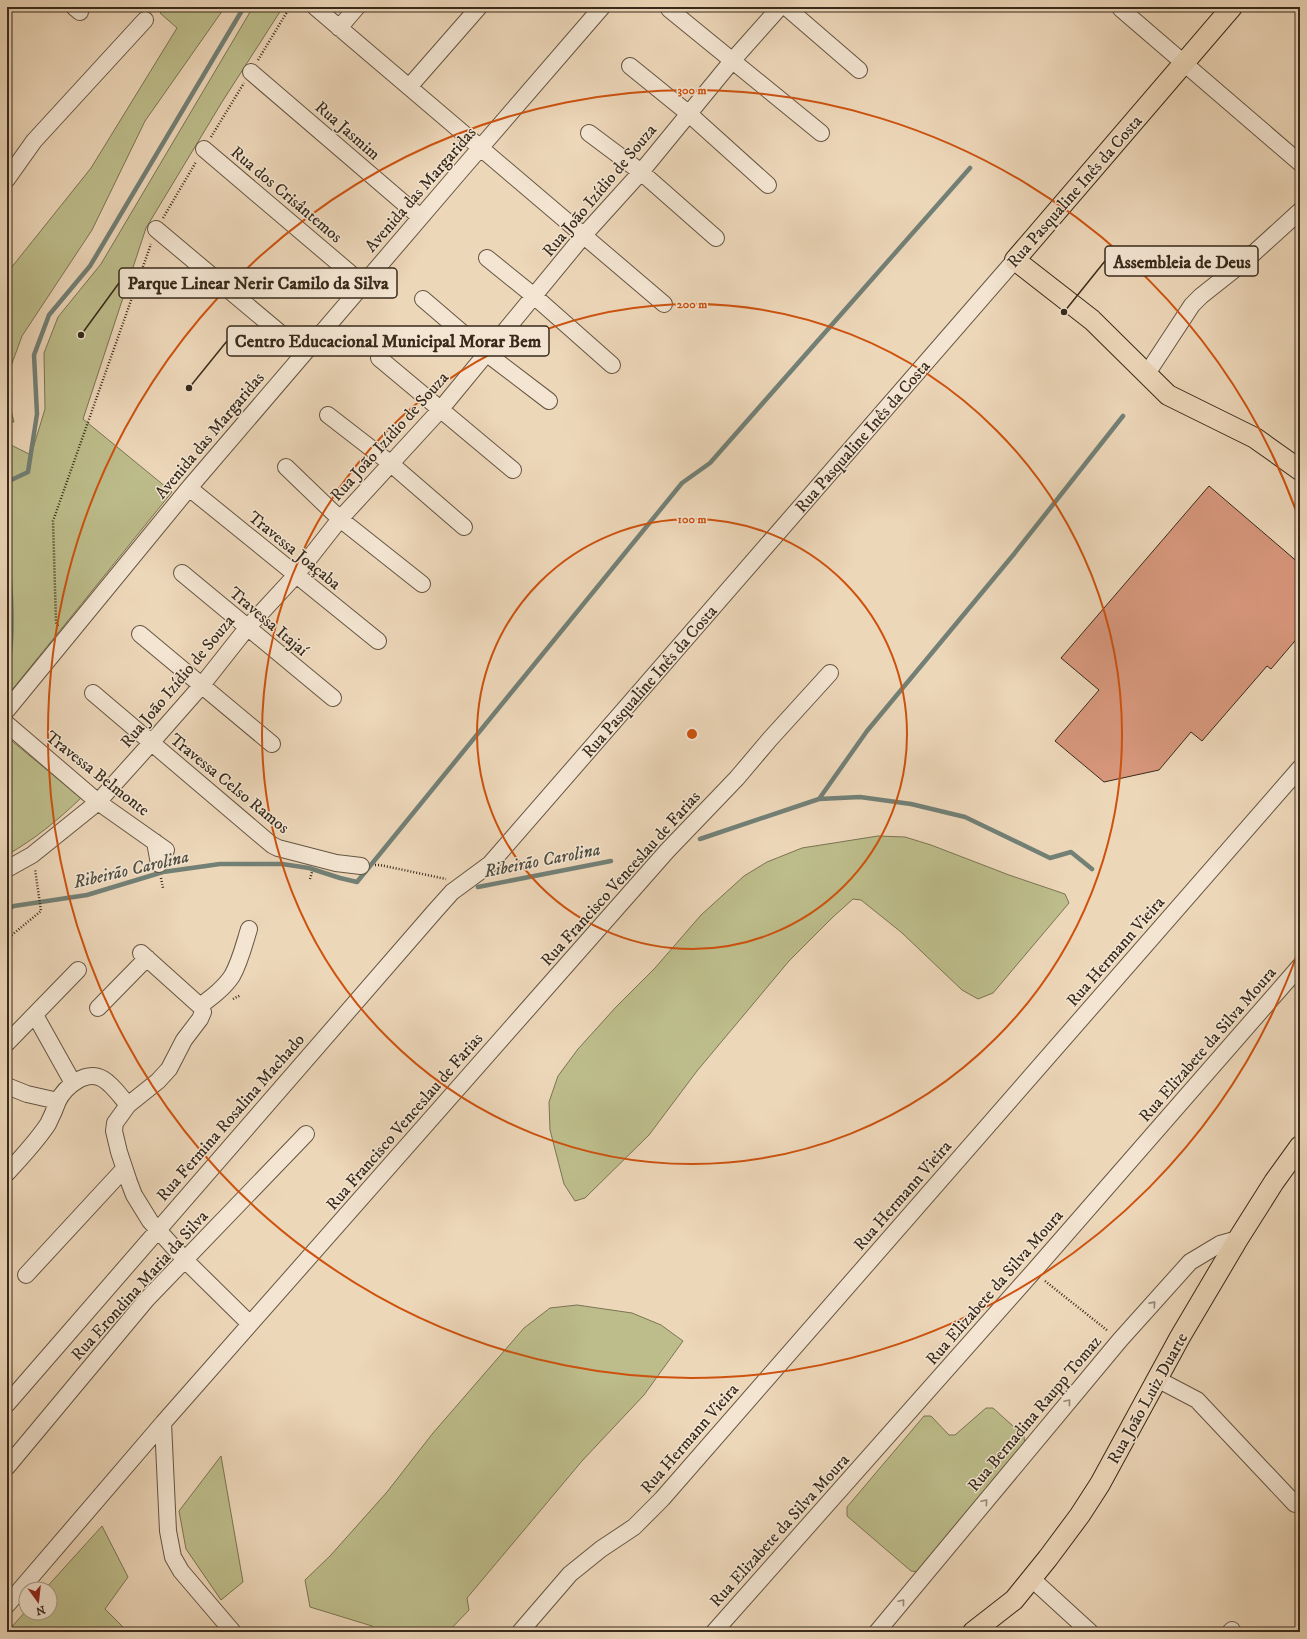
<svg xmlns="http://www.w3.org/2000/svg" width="1307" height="1639" viewBox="0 0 1307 1639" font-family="'IM FELL DW Pica',serif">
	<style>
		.green { fill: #bdbd8b; stroke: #7a7453 }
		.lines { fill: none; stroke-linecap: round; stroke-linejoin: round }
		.stream { stroke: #728076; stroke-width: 4.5 }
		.building { fill: #d7977c; stroke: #382a1b }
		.minor-casing { stroke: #655542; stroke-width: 18 }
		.major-casing { stroke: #382a1b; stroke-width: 22 }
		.path { stroke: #382a1b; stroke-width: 2.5; stroke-dasharray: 1 2; stroke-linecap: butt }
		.minor { stroke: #f3e5d2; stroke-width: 16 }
		.major { stroke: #edd7b9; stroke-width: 20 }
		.oneway { stroke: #968876 }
		.ring { fill: none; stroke: #ce520e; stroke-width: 2 }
		.labels { text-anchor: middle; stroke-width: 3; stroke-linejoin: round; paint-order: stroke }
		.street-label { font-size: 17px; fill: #382a1b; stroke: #f3e5d2 }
		.water-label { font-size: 18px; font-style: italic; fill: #504e41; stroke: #f3e5d2 }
		.centre { fill: #ce520e; stroke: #f3e5d2; stroke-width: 2 }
		.ring-label { font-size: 12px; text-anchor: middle; font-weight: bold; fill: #ce520e; stroke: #f3e5d2; stroke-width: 3; stroke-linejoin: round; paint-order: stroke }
		.leader { fill: none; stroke: #382a1b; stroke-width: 1.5 }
		.callout-dot { fill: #382a1b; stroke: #f3e5d2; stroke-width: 1.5 }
		.callout { fill: #f3e5d2; stroke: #382a1b; stroke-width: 1.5 }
		.callout-label { font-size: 18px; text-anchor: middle; font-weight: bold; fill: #382a1b }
	</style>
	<rect width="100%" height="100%" fill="#edd7b9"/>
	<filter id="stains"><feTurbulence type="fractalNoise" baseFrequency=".005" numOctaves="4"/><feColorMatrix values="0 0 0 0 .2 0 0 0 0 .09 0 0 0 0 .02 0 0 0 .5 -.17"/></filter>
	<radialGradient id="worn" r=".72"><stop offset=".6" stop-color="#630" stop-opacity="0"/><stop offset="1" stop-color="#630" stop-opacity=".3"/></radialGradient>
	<path class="green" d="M165,7h60l-80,114 -53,109 -70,106 -15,41v-104l84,-105 86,-140 -17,-15z
		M253,7h30l-61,95 -76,126 -63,191 89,73 -165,204v-253l24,12 14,-46 -1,-56 14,-36 43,-53z
		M7,395l7,27 -7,1z
		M7,737l74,61c-23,22 -46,41 -74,57z
		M878,836l27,1 26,8 78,30 56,19 4,9 -76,90 -15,6 -16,-9 -61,-58 -40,-32 -8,-1 -20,18 -44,44 -92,110 -48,64 -64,63 -10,3 -11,-17 -14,-54 -1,-28 9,-26 20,-27 38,-42 39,-39 46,-53 43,-39 23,-14 35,-14z
		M577,1305l55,8 29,12 22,16 -39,54 -62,66 -115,137 2,12 -21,22h-69l-7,-6 -62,-19 -5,-27 25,-24 57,-64 46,-59 91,-105 26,-20z
		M986,1408h7l31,28 1,11 -105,125 -9,-1 -64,-55v-9l77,-91h7l18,19h6z
		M221,1456l22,126 -22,18 -35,-51 -7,-38z
		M102,1526l26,51 -23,32 23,23h-121l19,-21v2h24v-24h-5z"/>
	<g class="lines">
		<path class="stream" d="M7,482l21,-10 9,-58 -3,-59 15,-40 41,-49 154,-259
			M7,558c5,26 7,87 0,112
			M819,799l48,-68 147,-177 109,-138
			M700,839l119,-40 41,-2 51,7 54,13 85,41 21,-6 21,17
			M478,887l133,-26
			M7,909l7,-3 73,-11 76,-23 57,-8h62l27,4 31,10 17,4 325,-399 28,-20 260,-295"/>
	</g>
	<path class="building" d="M1209,486l91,78v71l-29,34 -4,-3 -65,75 -11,-9 -32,38 -55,12 -49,-41 44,-51 -38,-32z"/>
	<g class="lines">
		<defs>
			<path id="minor" d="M74,7l6,5
				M315,7l349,297
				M786,7l73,63
				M669,9l152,124
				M1121,9l179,154
				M339,28l18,-21
				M630,66l58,47 80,72
				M251,72l169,145
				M409,87l70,-80
				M589,133l52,39 75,66
				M204,149l159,135
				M7,179l27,-38 111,-121
				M156,229l148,124
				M487,258l47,38 78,69
				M423,299l63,54 63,48
				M379,358l134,112
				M1146,375l46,-70 9,-9 43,-34 56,-51
				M328,415l62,48 74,64
				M286,467l54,52 82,65
				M189,488l189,153
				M182,573l151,125
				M140,634l132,110
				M93,693l179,152 6,3 58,15 25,3
				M7,710l182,-222 267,-312 146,-169
				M7,724l91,78 68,48
				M155,842l4,22
				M7,869l25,-14 66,-53 53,-59 51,-58 45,-57 49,-53 44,-56 100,-109 144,-175 57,-63 91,-111 48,-54
				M141,953l59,53 3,6 -3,7 -16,21 -15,29 -11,12 -30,24 -13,18 -1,8 5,21 10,30 5,13 16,26 35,39 65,64
				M200,1006c12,-9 24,-18 32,-30 8,-14 12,-31 17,-47
				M98,1008l49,-50
				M35,1015l38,68
				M7,1043l71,-73
				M7,1086l20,8 31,7
				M7,1173c15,-16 29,-31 41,-49 4,-8 7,-15 10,-23 7,-14 28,-32 45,-22 10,6 18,18 25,26
				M26,1275l98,-106
				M1157,1379l40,21 98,104
				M7,1404l428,-493 17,-19 38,-28 525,-604
				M7,1467l140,-168 159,-165
				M1032,1579l58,53
				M7,1605l156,-182
				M233,1632l-52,-61 -8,-14 -5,-26 -5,-108 504,-572 70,-73 33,-39 60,-66
				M520,1632l50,-58 31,-25 33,-22 28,-28 638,-731
				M714,1632l319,-360 267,-306
				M877,1632l243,-292 70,-78 30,-18 18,-5
				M1230,1632l2,-2"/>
			<path id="major" d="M1232,7l-217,253 77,60 76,75 87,43 45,32
				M973,1632l41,-32 34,-42 32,-43 20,-31 80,-147 58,-98 36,-57 26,-36"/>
		</defs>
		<use href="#minor" class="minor-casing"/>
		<use href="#major" class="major-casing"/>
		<path class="path" d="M258,60l32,-53
			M211,137l33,-54
			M163,218l33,-56
			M58,626l-2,-4 -3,-101 98,-277
			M375,865h5l66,14
			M161,878l2,10
			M310,879l2,-7
			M7,939l34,-28 -6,-42
			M233,999l8,-4
			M1045,1281l63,50"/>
		<use href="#minor" class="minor"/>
		<use href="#major" class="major"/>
	</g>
	<defs><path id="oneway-chevron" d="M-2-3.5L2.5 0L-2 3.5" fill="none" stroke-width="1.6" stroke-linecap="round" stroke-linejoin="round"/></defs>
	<g class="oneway">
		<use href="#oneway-chevron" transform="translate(1153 1304) rotate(-48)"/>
		<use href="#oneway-chevron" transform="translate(1068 1402) rotate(-50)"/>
		<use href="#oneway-chevron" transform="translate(985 1502) rotate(-50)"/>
		<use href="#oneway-chevron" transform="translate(902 1602) rotate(-50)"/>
	</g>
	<g class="ring">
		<circle cx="692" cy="734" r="215"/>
		<circle cx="692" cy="734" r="430"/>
		<path d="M1299 949A644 644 0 1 1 1299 519"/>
	</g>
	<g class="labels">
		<g class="street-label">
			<text transform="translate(348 130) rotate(41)" y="6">Rua Jasmim</text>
			<text transform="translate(420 189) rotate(-49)" y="6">Avenida das Margaridas</text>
			<text transform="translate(599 190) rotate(-50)" y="6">Rua João Izídio de Souza</text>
			<text transform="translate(1074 191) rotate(-49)" y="6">Rua Pasqualine Inês da Costa</text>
			<text transform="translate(287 194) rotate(40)" y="6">Rua dos Crisântemos</text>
			<text transform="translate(209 435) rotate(-50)" y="6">Avenida das Margaridas</text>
			<text transform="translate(389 436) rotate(-48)" y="6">Rua João Izídio de Souza</text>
			<text transform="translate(862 436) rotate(-49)" y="6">Rua Pasqualine Inês da Costa</text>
			<text transform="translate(295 550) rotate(39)" y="6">Travessa Joaçaba</text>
			<text transform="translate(269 621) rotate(40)" y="6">Travessa Itajaí</text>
			<text transform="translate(177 681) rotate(-50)" y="6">Rua João Izídio de Souza</text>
			<text transform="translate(649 681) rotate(-49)" y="6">Rua Pasqualine Inês da Costa</text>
			<text transform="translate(98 773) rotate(38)" y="6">Travessa Belmonte</text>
			<text transform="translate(230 783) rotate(39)" y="6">Travessa Celso Ramos</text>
			<text transform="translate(620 878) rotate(-48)" y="6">Rua Francisco Venceslau de Farias</text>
			<text transform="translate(1115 951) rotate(-49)" y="6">Rua Hermann Vieira</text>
			<text transform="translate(1207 1044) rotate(-49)" y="6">Rua Elizabete da Silva Moura</text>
			<text transform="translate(230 1117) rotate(-49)" y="6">Rua Fermina Rosalina Machado</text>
			<text transform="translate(404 1121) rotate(-49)" y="6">Rua Francisco Venceslau de Farias</text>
			<text transform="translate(902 1195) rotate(-49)" y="6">Rua Hermann Vieira</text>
			<text transform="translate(139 1285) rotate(-48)" y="6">Rua Erondina Maria da Silva</text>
			<text transform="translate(994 1287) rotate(-49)" y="6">Rua Elizabete da Silva Moura</text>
			<text transform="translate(1147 1398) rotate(-61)" y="6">Rua João Luiz Duarte</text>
			<text transform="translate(1034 1413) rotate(-50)" y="6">Rua Bernadina Raupp Tomaz</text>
			<text transform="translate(689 1438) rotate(-49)" y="6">Rua Hermann Vieira</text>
			<text transform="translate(779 1530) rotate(-48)" y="6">Rua Elizabete da Silva Moura</text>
		</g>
		<g class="water-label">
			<text transform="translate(542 860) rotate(-11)" y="6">Ribeirão Carolina</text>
			<text transform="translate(131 869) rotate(-13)" y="6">Ribeirão Carolina</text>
		</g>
	</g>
	<circle cx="692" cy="734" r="6" class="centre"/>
	<g class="ring-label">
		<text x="692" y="94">300 m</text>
		<text x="692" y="308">200 m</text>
		<text x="692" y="523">100 m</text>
	</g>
	<path class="leader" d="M1064 312L1105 261M81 335L119 283M189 388L227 341"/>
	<g class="callout-dot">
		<circle cx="1064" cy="312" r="4"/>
		<circle cx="81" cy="335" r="4"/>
		<circle cx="189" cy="388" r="4"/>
	</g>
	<g class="callout">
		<rect x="1105" y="246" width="153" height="30" rx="4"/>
		<rect x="119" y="268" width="278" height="30" rx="4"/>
		<rect x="227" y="326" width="322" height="30" rx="4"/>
	</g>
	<g class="callout-label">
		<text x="1182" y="268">Assembleia de Deus</text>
		<text x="258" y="289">Parque Linear Nerir Camilo da Silva</text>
		<text x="388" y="347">Centro Educacional Municipal Morar Bem</text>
	</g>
	<rect width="1307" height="1639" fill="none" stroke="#edd7b9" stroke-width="24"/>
	<rect x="8" y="8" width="1291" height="1623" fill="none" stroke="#382a1b" stroke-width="2"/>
	<rect x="12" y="12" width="1283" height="1615" fill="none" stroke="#382a1b"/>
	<g transform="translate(38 1601) rotate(165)"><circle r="19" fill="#f3e5d2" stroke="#a89a89"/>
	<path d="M0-3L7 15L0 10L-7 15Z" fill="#8f2418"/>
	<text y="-6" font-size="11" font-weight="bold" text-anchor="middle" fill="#382a1b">N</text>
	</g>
	<rect width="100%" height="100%" filter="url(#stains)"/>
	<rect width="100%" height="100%" fill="url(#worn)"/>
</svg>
